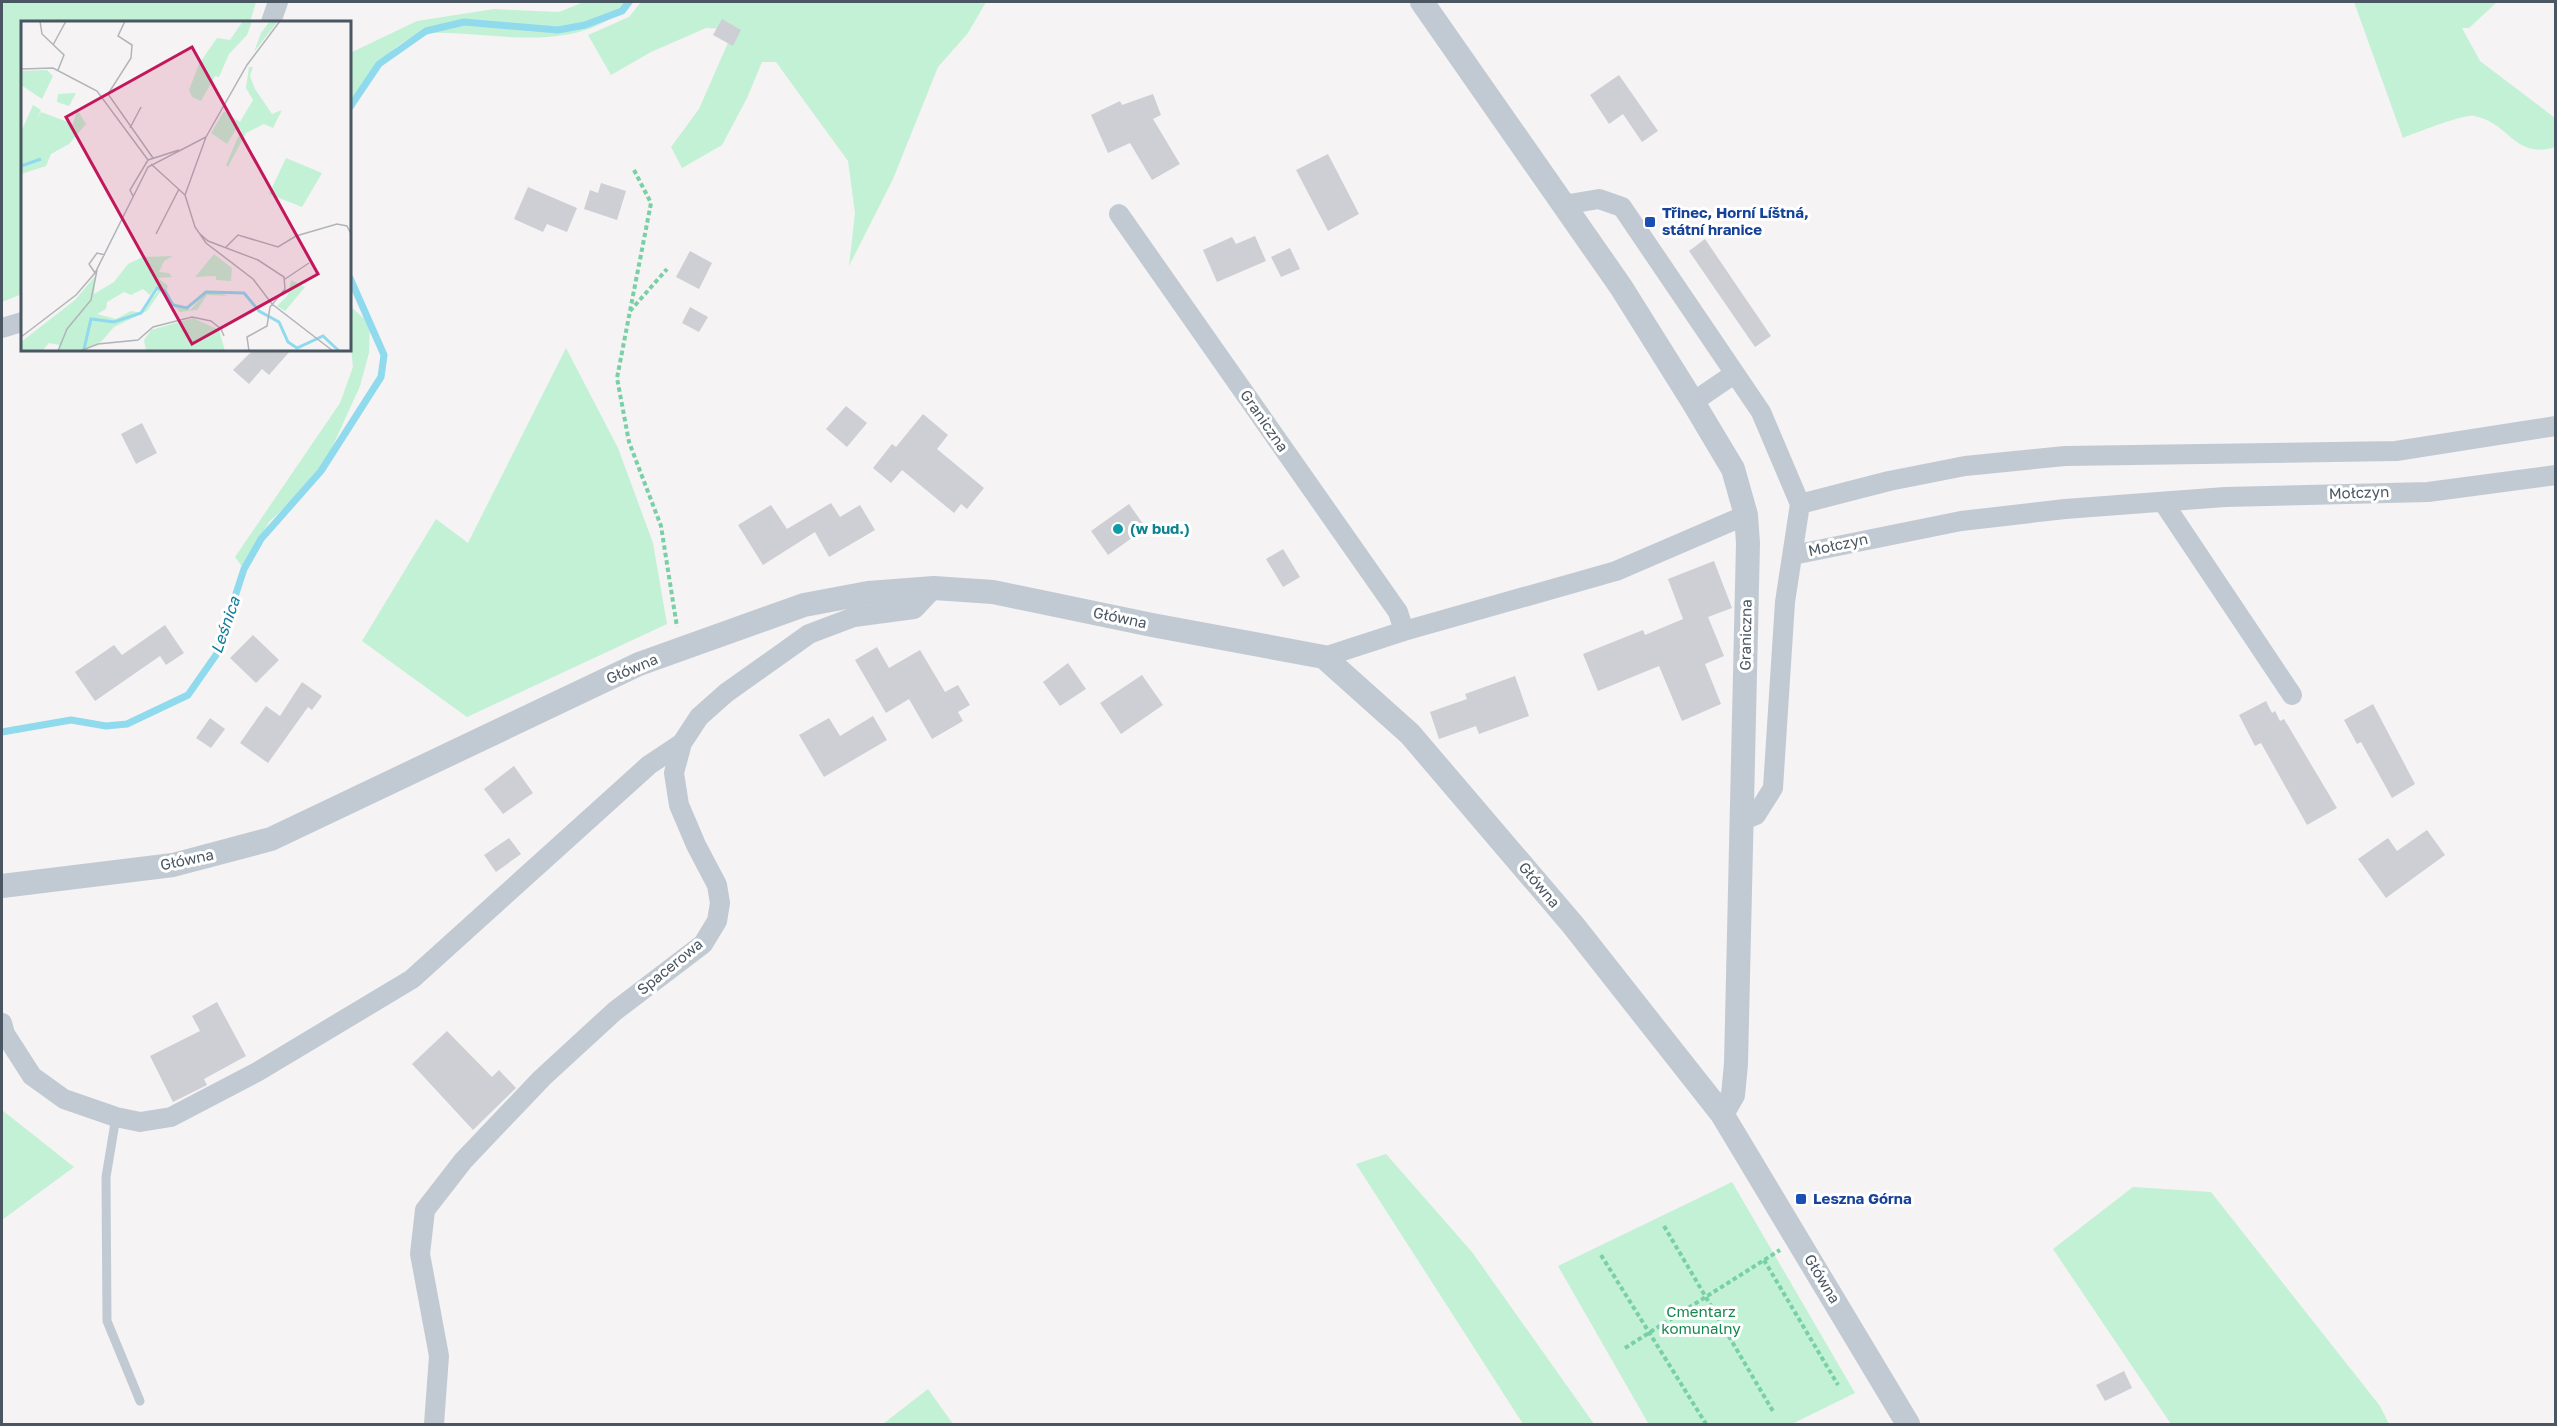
<svg xmlns="http://www.w3.org/2000/svg" width="2557" height="1426" viewBox="0 0 2557 1426" font-family="'Golos Text',sans-serif">
	<style>
		.green { fill: #c3f1d5 }
		.lines { fill: none; stroke-linecap: round; stroke-linejoin: round }
		.stream { stroke: #90daee; stroke-width: 7 }
		.building { fill: #cdcfd5 }
		.path { stroke: #7ad0a6; stroke-width: 4; stroke-dasharray: 4.5 3; stroke-linecap: butt }
		.service { stroke: #c1cad2; stroke-width: 9 }
		.minor { stroke: #c1cad2; stroke-width: 20 }
		.tertiary { stroke: #c1cad2; stroke-width: 24 }
		.transit-dot { fill: #1a4fb4; stroke: #fff; stroke-width: 2 }
		.culture-dot { fill: #0f9aa8; stroke: #fff; stroke-width: 2 }
		.labels { text-anchor: middle; stroke-width: 6; stroke-linejoin: round; paint-order: stroke }
		.transit-label { font-size: 15px; font-weight: bold; fill: #164399; stroke: #fff; text-anchor: start }
		.street-label { font-size: 15px; fill: #4a5661; stroke: #fff }
		.culture-label { font-size: 15px; font-weight: bold; fill: #0d838f; stroke: #fff; text-anchor: start }
		.park-label { font-size: 15px; fill: #17864f; stroke: #fff }
		.water-label { font-size: 16px; font-style: italic; fill: #0c7c9b; stroke: #fff }
		.inset-river { fill: none; stroke: #90daee; stroke-width: 3 }
		.inset-road { fill: none; stroke: #b1b4b9; stroke-width: 1.5 }
		.view { fill: #c2185b; fill-opacity: 0.15; stroke: #c2185b; stroke-width: 3 }
		.inset-edge { fill: none; stroke: #4a5661; stroke-width: 3 }
	</style>
	<rect width="100%" height="100%" fill="#f5f3f3"/>
	<path class="green" d="M2,2h254l-6,20h-228v272l-20,8z
		M584,2h48c-47,45 -106,36 -166,32 -20,-1 -40,-4 -59,6 -26,14 -42,45 -57,70v-57l67,-32 77,-12 65,3z
		M641,2h345l-18,31 -30,34 -45,112 -44,87 6,-53 -7,-52 -72,-99h-14l-15,36 -25,47 -40,23 -11,-21 28,-38 35,-80 -28,-1 -55,24 -40,23 -23,-40 41,-18z
		M2354,2h143l-28,26h-7l18,33 75,57v29c-40,13 -46,-25 -81,-31 -11,-2 -58,17 -71,22z
		M350,306l20,18 -1,29 -9,33 -40,88 -51,48 -26,46 -8,-11 105,-154 13,-36 -3,-28z
		M566,348l52,100 35,95 14,81 -200,93 -105,-76 74,-122 32,24z
		M2,1110l72,57 -72,53z
		M1386,1154l86,98 122,172h-71l-167,-260z
		M1732,1182l123,211 -63,31h-145l1,-1 -90,-157z
		M2133,1187l78,5 169,214 9,18h-218l-118,-175z
		M928,1389l25,35h-70z"/>
	<g class="lines">
		<path class="stream" d="M350,107l29,-43 47,-33 38,-9 94,8 27,-5 37,-14 7,-9
			M2,732l69,-12 35,6 21,-2 61,-29 28,-40 28,-86 17,-30 60,-68 60,-94 3,-22 -34,-77"/>
	</g>
	<path class="building" d="M722,19l19,11 -8,16 -20,-11z
		M1619,75l39,56 -16,11 -19,-28 -14,10 -19,-29z
		M1153,94l8,21 -8,4 27,45 -28,16 -22,-37 -22,10 -17,-38 29,-14 2,4z
		M1328,154l31,60 -31,17 -32,-61z
		M601,183l25,8 -9,29 -33,-11 6,-19 8,3z
		M528,187l49,21 -10,24 -20,-8 -4,8 -29,-13z
		M1255,236l11,25 -49,21 -14,-32 29,-13 4,7z
		M1705,239l66,97 -16,11 -66,-96z
		M1290,248l10,21 -19,8 -10,-20z
		M690,251l22,12 -13,26 -23,-12z
		M690,307l18,10 -9,15 -17,-9z
		M253,350h38l-22,25 -7,-6 -13,15 -16,-14z
		M846,406l21,17 -20,24 -21,-18z
		M923,414l25,21 -11,14 47,39 -17,21 -6,-5 -7,9 -52,-43 -11,13 -18,-15 19,-24 4,3z
		M142,423l15,30 -21,11 -15,-30z
		M831,503l9,14 20,-12 15,25 -46,27 -14,-25 -52,33 -25,-40 33,-20 16,24z
		M1129,504l17,24 -38,27 -17,-24z
		M1283,549l17,28 -17,10 -17,-28z
		M1714,561l18,47 -24,9 16,39 -19,8 16,40 -39,17 -23,-55 -61,25 -15,-37 60,-24 2,5 38,-16 -15,-40z
		M165,625l19,28 -18,12 -6,-9 -65,45 -20,-29 39,-27 8,10z
		M253,635l26,25 -23,23 -26,-25z
		M877,647l12,21 31,-18 25,42 13,-7 12,20 -12,7 5,9 -31,18 -23,-40 -23,14 -31,-53z
		M1068,663l18,26 -26,17 -17,-24z
		M1142,675l21,30 -42,29 -21,-31z
		M1515,676l14,40 -50,18 -3,-8 -37,13 -9,-27 37,-13 -2,-5z
		M302,682l20,14 -10,14 -4,-3 -40,56 -28,-20 26,-37 14,10z
		M2266,701l6,12 3,-2 5,10 4,-2 53,89 -30,17 -46,-82 -6,3 -16,-31z
		M2373,704l42,80 -23,14 -31,-56 -4,2 -13,-24z
		M873,716l14,24 -63,37 -25,-42 30,-17 11,18z
		M210,718l15,11 -14,19 -15,-10z
		M514,766l19,27 -30,21 -19,-25z
		M2427,830l18,25 -59,43 -28,-39 30,-21 9,13z
		M509,838l12,16 -25,18 -12,-17z
		M217,1002l29,54 -42,23 3,6 -34,17 -23,-46 50,-25 -8,-15z
		M447,1031l45,46 7,-7 17,18 -43,42 -61,-66z
		M2124,1371l8,17 -27,13 -9,-16z"/>
	<g class="lines">
		<path class="path" d="M634,170l17,33 -34,175 12,64 32,84 16,101
			M630,311l37,-42
			M1664,1226l110,187
			M1601,1255l105,169
			M1764,1260l74,125
			M1625,1348l155,-98"/>
		<path class="service" d="M116,1117l-10,60 1,144 33,80"/>
		<path class="minor" d="M271,22l7,-20
			M1563,205l36,-6 23,8 139,205 39,92 -15,98 -12,186 -17,27 -15,6
			M1119,214l279,398 6,19
			M2,328l20,-6
			M1693,402l41,-28
			M2163,502l129,193
			M1800,504l89,-23 76,-15 100,-10 331,-5 160,-25
			M1793,555l168,-34 104,-12 160,-12 203,-5 128,-17
			M1324,657l80,-26 212,-60 130,-56
			M2,1023l3,11 27,42 32,23 52,18 24,5 31,-5 86,-45 155,-93 237,-214 33,-22
			M434,1424l5,-68 -19,-102 5,-44 38,-49 79,-83 73,-67 88,-67 14,-23 3,-18 -3,-18 -21,-40 -17,-40 -5,-32 8,-30 17,-26 27,-24 83,-59 45,-17 60,-8 20,-21"/>
		<path class="tertiary" d="M1422,2l199,285 72,115 40,67 13,46 2,28 -12,521 -3,31 -11,19
			M2,886l171,-21 98,-26 368,-175 165,-59 64,-12 66,-5 59,4 159,33 172,32 86,77 163,191 149,189 186,310"/>
	</g>
	<g class="transit-dot">
		<rect x="1644" y="216" width="12" height="12" rx="3"/>
		<rect x="1795" y="1193" width="12" height="12" rx="3"/>
	</g>
	<circle class="culture-dot" cx="1118" cy="529" r="6"/>
	<g class="labels">
		<g class="transit-label">
			<text x="1662" y="218">Třinec, Horní Líštná,<tspan x="1662" dy="17">státní hranice</tspan></text>
			<text x="1813" y="1204">Leszna Górna</text>
		</g>
		<g class="street-label">
			<text transform="translate(1264 421) rotate(55)" y="5">Graniczna</text>
			<text transform="translate(2359 493) rotate(-2)" y="5">Mołczyn</text>
			<text transform="translate(1838 545) rotate(-12)" y="5">Mołczyn</text>
			<text transform="translate(1120 618) rotate(12)" y="5">Główna</text>
			<text transform="translate(1746 635) rotate(-89)" y="5">Graniczna</text>
			<text transform="translate(632 669) rotate(-23)" y="5">Główna</text>
			<text transform="translate(187 860) rotate(-12)" y="5">Główna</text>
			<text transform="translate(1539 885) rotate(50)" y="5">Główna</text>
			<text transform="translate(670 967) rotate(-39)" y="5">Spacerowa</text>
			<text transform="translate(1822 1279) rotate(59)" y="5">Główna</text>
		</g>
		<g class="culture-label">
			<text x="1130" y="534">(w bud.)</text>
		</g>
		<g class="park-label">
			<text x="1701" y="1317">Cmentarz<tspan x="1701" dy="17">komunalny</tspan></text>
		</g>
		<g class="water-label">
			<text transform="translate(225 625) rotate(-71)" y="6">Leśnica</text>
		</g>
	</g>
	<g transform="translate(21 21)">
		<rect width="330" height="330" fill="#f5f3f3"/>
		<path d="M222,0h9l-5,14 -18,19 -10,23 -4,-1 -14,25 -9,-4 -3,-7 10,-26 18,-26 13,2zM249,0h8l-24,31 7,-19zM228,46h4l-3,9 5,13 17,25 10,-4 -9,18 -9,-4 -18,9 -18,34 -2,-2 15,-35 -4,-2 -10,16 -16,-11 13,-22 16,11 13,-22 -7,-12zM26,49l6,6 -11,23 -21,-14v-14zM55,72l-7,13 -12,-4 1,-8zM12,84l8,5 -4,9 4,-7 32,12 4,-15 9,15 -17,20 -18,10 -5,12 -25,8v-42zM265,137l36,15 -20,34 -33,-13zM193,233l18,14 -1,13 -15,-1v-4l-21,1zM152,235l-9,5 -5,11 10,1 3,4 -14,1 10,8 -2,5 9,15 15,4 15,-16 13,-1 11,3 -22,-1 -10,15 -17,2 -20,-20 -13,19 -33,16 -13,15 -23,9h-18l-1,-6 -10,-2 -7,8h-21v-9l54,-42 21,-25 -2,19 20,-12 14,-18 15,-7zM134,267h5l-18,25 -11,-2 -15,8 -19,-5 9,-5 1,-7 17,-10 7,3 12,-6 7,6zM270,259l14,7 -20,24 -8,-5 11,-11zM172,297l26,12 6,21h-79l-2,-11 7,-10z" fill="#c3f1d5" fill-rule="evenodd"/>
		<path class="inset-river" d="M0,145l20,-7M63,328l7,-30 23,3 27,-9 16,-25 8,3 8,14 14,3 19,-16 38,1 15,18 20,11 9,20 9,6 26,-12 16,15"/>
		<path class="inset-road" d="M19,0l2,13 22,21 -6,15M104,0l-7,15 14,9 -1,13 -23,36 45,64M259,0l-33,44 -41,72 -21,58 10,32 11,16 47,36 19,25 61,47M32,24l13,-24M0,48l32,-1 44,23 51,69M109,107l11,-21M130,143l34,31M112,175l-3,-6 18,-30 31,-10M178,212l9,8 50,19 26,17 1,12 -15,18 -3,19 -20,11 2,14M135,213l23,-45M205,226l12,-12 40,12 18,-11 41,-12 10,2 4,8M74,252l-6,-9 8,-11 8,2M264,258l24,-16M0,316l55,-42 19,-22 53,-106 58,-30M37,330l9,-22 24,-29 6,-30M59,330l18,-7 40,-4 15,-13 39,-10 19,4 10,8 3,7"/>
		<path class="view" d="M171,26l126,227 -126,70 -126,-227z"/>
		<rect width="330" height="330" class="inset-edge"/>
	</g>
	<rect width="2557" height="1426" fill="none" stroke="#4a5661" stroke-width="6"/>
</svg>
